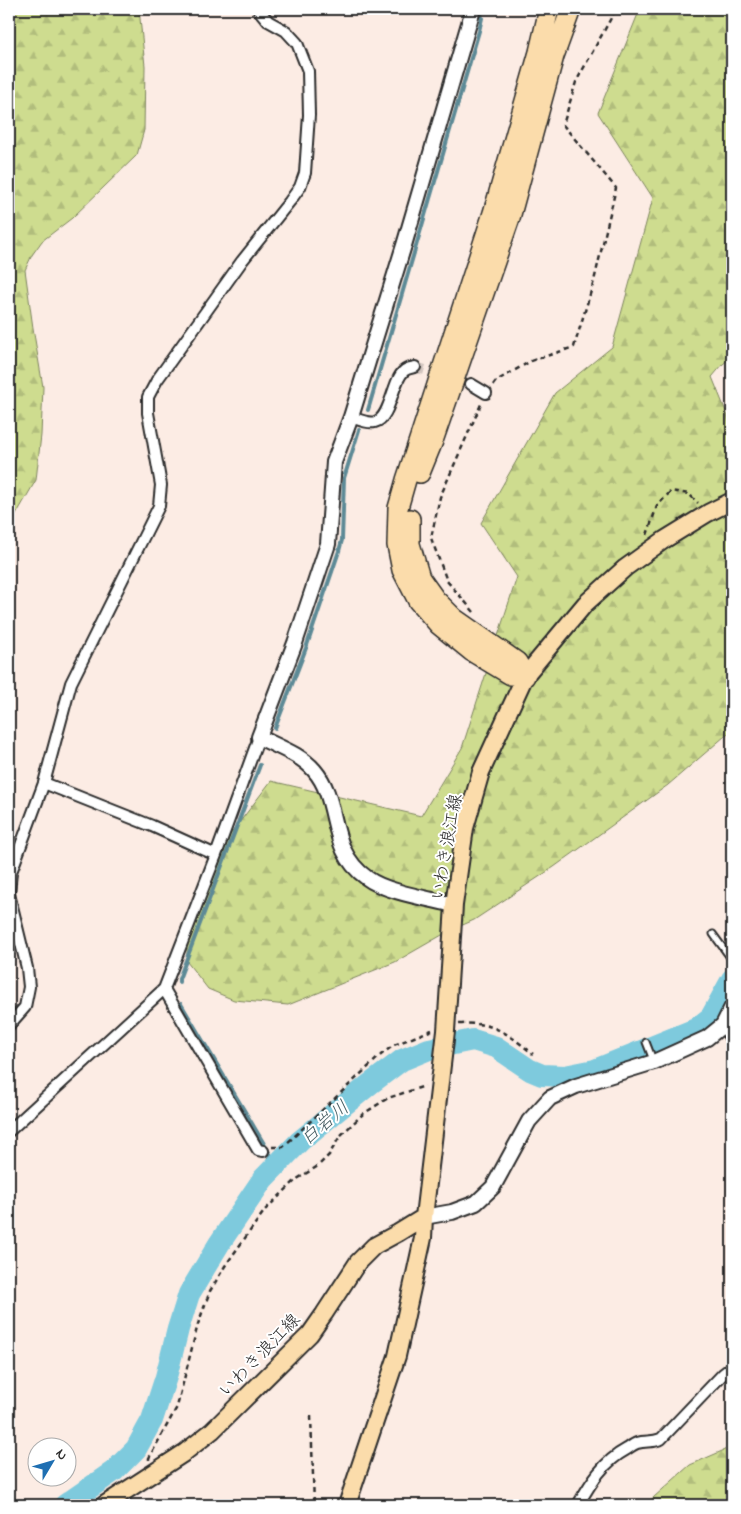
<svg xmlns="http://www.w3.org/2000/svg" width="741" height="1514" viewBox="0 0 741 1514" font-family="'Indie Flower','Klee One',sans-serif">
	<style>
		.forest { fill: url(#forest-firs); stroke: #7c845d }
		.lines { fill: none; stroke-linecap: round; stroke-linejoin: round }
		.stream { stroke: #5d8a96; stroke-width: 4 }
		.river { stroke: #7ecadd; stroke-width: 22 }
		.minor-tunnel { stroke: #d2c5bf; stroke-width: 10; stroke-dasharray: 10 5; stroke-linecap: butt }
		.service-casing { stroke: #2b2b2b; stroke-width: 9 }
		.minor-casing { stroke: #2b2b2b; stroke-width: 14 }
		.tertiary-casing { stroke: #2b2b2b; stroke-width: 18 }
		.primary-casing { stroke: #2b2b2b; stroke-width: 20 }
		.motorway-casing { stroke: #2b2b2b; stroke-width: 22 }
		.path { stroke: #2b2b2b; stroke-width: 2.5; stroke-dasharray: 5 4; stroke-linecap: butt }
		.service { stroke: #fff; stroke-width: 5 }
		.minor { stroke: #fff; stroke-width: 10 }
		.tertiary { stroke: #fff; stroke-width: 14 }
		.primary { stroke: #fbdcab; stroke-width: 16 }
		.motorway { stroke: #fbdcab; stroke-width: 19 }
		.labels { text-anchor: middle; stroke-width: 4; stroke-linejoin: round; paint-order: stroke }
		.street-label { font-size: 18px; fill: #2b2b2b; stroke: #fff }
		.water-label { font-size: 19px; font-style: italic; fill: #445b60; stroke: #fff }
	</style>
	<defs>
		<pattern id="forest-firs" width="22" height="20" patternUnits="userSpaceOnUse" patternTransform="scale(1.25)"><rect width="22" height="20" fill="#cedc8f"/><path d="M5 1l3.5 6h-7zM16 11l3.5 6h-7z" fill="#b1bd7c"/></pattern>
	</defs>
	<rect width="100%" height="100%" fill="#fcece4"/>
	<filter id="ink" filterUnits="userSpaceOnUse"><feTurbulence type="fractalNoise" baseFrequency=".02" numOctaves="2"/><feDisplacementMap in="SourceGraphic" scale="10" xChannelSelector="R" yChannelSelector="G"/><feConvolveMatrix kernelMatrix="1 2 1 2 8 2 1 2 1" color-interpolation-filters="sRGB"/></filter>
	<g filter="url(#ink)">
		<path class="forest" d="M9,9h130l6,57 -1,64 -7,25 -65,63 -30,23 -10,14 -7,15 8,58 10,59 -2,48 -5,45 -27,47z
			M640,9h92v348l-9,7 -11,13 15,37 5,22v294l-64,55 -114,82 -80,53 -25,11 -54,31 -107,43 -54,-5 -26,-11 -21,-27v-40l39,-82 45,-59 150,35 41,-68 55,-171 -36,-54 74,-130 57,-46 41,-149 -55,-85z
			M729,1448l3,3v54h-87l45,-40z"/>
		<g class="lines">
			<path class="stream" d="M368,410l111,-379 3,-13 -2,-9
				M275,728l31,-80 33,-97 3,-11 2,-62 15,-48
				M179,982v-3l81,-214
				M181,1004l89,150 -5,22"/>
			<path class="river" d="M65,1505l49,-34 22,-22 16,-29 14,-43 12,-48 11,-35 30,-50 44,-65 37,-38 70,-57 32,-24 27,-11 44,-9 23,7 34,23 12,5 23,1 30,-6 101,-41 15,-12 21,-38"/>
			<path class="minor-tunnel" d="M415,367l56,17"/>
			<defs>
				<path id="service" d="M713,934l19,26
					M646,1042l7,18"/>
				<path id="minor" d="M471,384l15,9
					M351,417c7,2 16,7 24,5 16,-4 17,-41 29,-51 3,-3 7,-3 11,-4
					M259,737l-43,118 -52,134 94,161 5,1
					M44,783l108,43 64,29
					M9,1025l16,-18 4,-20 -2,-19 -18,-74 2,-22 33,-89 27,-100 88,-177 2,-21 -13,-72v-16l9,-17 85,-119 48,-60 10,-14 5,-14 4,-58 -1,-44 -11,-28 -11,-12 -18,-10 -10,-12
					M723,1025l9,16
					M9,1131l155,-142
					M578,1505c13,-23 25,-43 49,-56 3,-2 7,-5 10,-6 9,-3 14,0 24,-4l62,-65 9,-7"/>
				<path id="tertiary" d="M454,905c-23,-6 -69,-13 -87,-27 -41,-29 -25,-76 -53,-108 -14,-16 -36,-23 -55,-33l36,-94 33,-99 6,-82 17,-45 54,-175 67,-229 -1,-4
					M424,1217l28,-5 24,-9 17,-16 36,-66 21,-23 26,-12 78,-24 53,-24 16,-13 9,-18"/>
				<path id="primary" d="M104,1505l80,-52 28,-22 98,-97 14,-20 34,-52 16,-16 24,-13 26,-16
					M347,1505l50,-149 26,-118 1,-21 22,-186 8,-126 11,-77 16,-56 44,-96 60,-72 40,-36 39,-28 44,-27 24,-12"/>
				<path id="motorway" d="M420,473l13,-32 77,-223 44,-162 17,-47
					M410,519v25l10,34 15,21 19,19 63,44 8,14
					M525,676l-14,-1 -40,-24 -32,-26 -21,-24 -16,-31 -5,-25 1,-37 8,-28 87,-267 46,-161 10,-43"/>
			</defs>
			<use href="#service" class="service-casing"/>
			<use href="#minor" class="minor-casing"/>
			<use href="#tertiary" class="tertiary-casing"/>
			<use href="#primary" class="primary-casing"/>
			<use href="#motorway" class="motorway-casing"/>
			<path class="path" d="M493,385l3,-4 35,-20 43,-14 20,-66 22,-93 -53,-63 13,-43 40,-73
				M647,535l10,-29 14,-15 18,3 9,9
				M474,612l-27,-31 -16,-43 9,-41 42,-95
				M459,1024c34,-3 50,10 74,30
				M272,1147h11l99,-93 12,-9 38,-15
				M311,1416l3,89
				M149,1460v-2l28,-51 21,-83 12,-33 15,-25 40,-56 32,-31 21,-13 11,-11 11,-19 23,-22 25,-16 37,-12"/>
			<use href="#service" class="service"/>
			<use href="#minor" class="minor"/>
			<use href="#tertiary" class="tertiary"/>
			<use href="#primary" class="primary"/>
			<use href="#motorway" class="motorway"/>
		</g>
	</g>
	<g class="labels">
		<g class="street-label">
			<text transform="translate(446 847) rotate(-80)" y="6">いわき浪江線</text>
			<text transform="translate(259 1355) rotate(-46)" y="6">いわき浪江線</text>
		</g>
		<g class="water-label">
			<text transform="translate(324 1122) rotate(-40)" y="7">白岩川</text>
		</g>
	</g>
	<rect width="741" height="1514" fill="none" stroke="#fff" stroke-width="30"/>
	<rect x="15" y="15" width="711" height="1484" fill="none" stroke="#2b2b2b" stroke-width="2" filter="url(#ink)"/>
	<g transform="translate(52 1462) rotate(52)"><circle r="24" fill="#ffffff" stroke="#aaaaaa"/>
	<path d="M0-4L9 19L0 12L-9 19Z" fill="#1f6fb2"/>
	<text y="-8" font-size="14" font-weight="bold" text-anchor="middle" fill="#2b2b2b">N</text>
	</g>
</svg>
